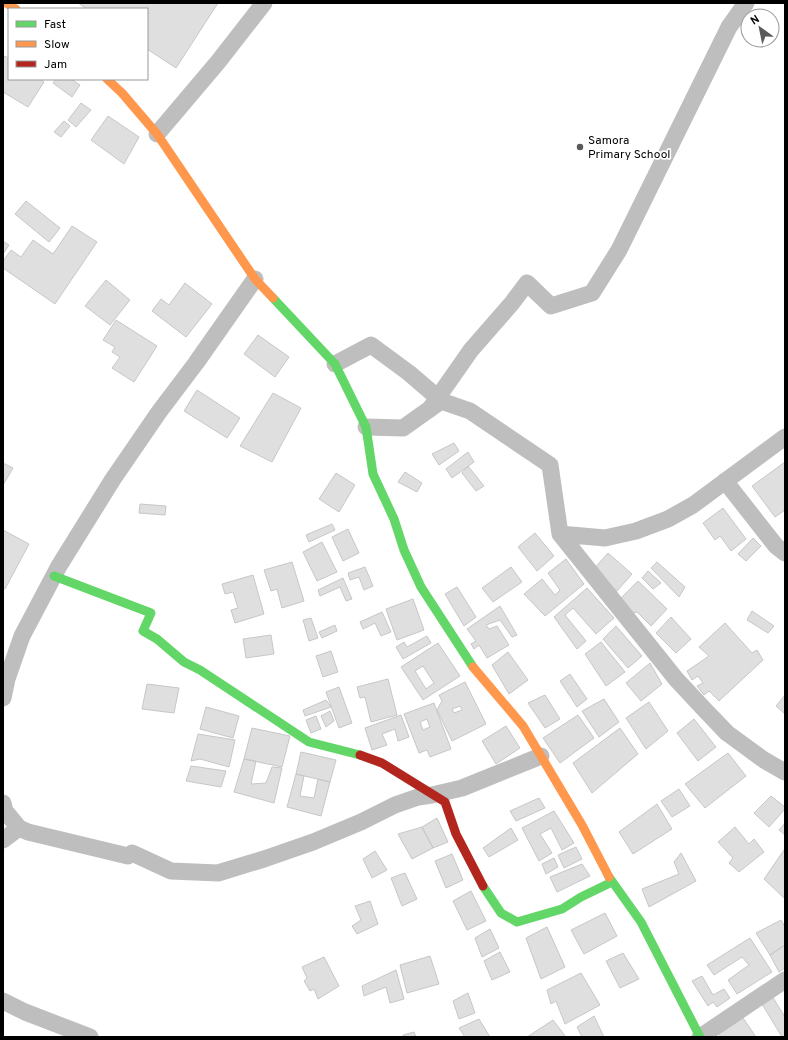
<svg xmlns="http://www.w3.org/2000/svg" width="788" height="1040" viewBox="0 0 788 1040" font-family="Overpass,sans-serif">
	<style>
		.building { fill: #dfdfdf; stroke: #c7c7c7; fill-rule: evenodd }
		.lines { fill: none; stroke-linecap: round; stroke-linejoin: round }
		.street { stroke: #bebebe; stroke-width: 17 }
		.fast { stroke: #63d668; stroke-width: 9 }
		.slow { stroke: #ff974d; stroke-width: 9 }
		.jam { stroke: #b3261e; stroke-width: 9 }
		.poi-dot { fill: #595959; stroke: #fff; stroke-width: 1.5 }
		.labels { text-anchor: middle; stroke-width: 3.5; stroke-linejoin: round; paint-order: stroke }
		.poi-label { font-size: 12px; fill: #000; stroke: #fff; text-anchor: start }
	</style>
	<rect width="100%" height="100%" fill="#fff"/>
	<path class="building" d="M78,3h140l-42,65 -29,-19v-40h-60z
		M5,56l4,3v20h31l4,3 -16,25 -25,-15v-33z
		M56,79h15l9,6 -8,12 -19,-14z
		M81,103l10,7 -15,17 -8,-7z
		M108,116l31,21 -15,27 -33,-24z
		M64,121l6,5 -9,11 -7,-5z
		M26,201l34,27 -11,14 -34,-28z
		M72,226l25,16 -42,62 -52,-36v-7l8,-11 10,7 12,-17 20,14z
		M3,241l6,4 -6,9z
		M106,280l24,20 -20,25 -25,-19z
		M185,283l27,21 -26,33 -34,-26 9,-12 8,6z
		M116,320l41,26 -23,36 -22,-14 8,-11 -8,-5 3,-5 -12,-7z
		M258,335l31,22 -14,20 -31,-23z
		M197,390l43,28 -13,20 -43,-27z
		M273,393l28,15 -29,54 -32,-16z
		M454,443l5,8 -20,14 -7,-11z
		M468,452l6,10 -22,16 -6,-9z
		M785,462v48l-10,7 -23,-31z
		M3,463l10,5 -10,17z
		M468,466l16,20 -8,5 -14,-18z
		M405,472l17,11 -5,9 -19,-10z
		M336,473l19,12 -16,27 -20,-13z
		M140,504l26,2 -1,9 -26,-2z
		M723,508l23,31 -15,12 -11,-15 -5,4 -12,-17z
		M332,524l3,6 -26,12 -3,-7z
		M348,529l11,24 -16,8 -11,-24z
		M3,530l26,14 -24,45 -2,-1z
		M535,533l19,23 -17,15 -19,-24z
		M753,538l8,8 -15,15 -8,-7z
		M322,542l15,30 -20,9 -14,-29z
		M608,553l24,21 -15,17 -24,-21z
		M566,559l18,25 -39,32 -21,-22 18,-15 13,16 5,-5 -12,-17z
		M292,562l12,39 -22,7 -5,-19 -6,2 -7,-21z
		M657,562l28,25 -6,10 -28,-29z
		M365,567l8,19 -9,4 -5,-13 -9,3 -2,-7z
		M511,567l11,15 -29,20 -11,-14z
		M648,571l13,12 -8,6 -11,-11z
		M253,575l11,39 -29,9 -4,-13 7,-2 -5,-16 -8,2 -3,-10z
		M343,578l9,21 -6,2 -6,-14 -20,9 -2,-6z
		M638,581l29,28 -16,17 -14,-14 -4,1 -12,-15z
		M457,587l19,30 -12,9 -19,-32z
		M587,588l27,30 -18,16 -23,-26 -8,7 21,26 -9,8 -23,-32z
		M413,599l11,31 -27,10 -11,-31z
		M500,606l17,29 -5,2 -12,-17 -14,5 3,4 8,-3 12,19 -22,13 -8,-13 -5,4 -3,-5 5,-3 -9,-12z
		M752,611l22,15 -6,7 -21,-13z
		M382,612l9,20 -10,4 -6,-13 -12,6 -3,-7z
		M671,617l20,22 -15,14 -20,-20z
		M311,618l7,20 -9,3 -6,-21z
		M725,623l27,30 5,-3 6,10 -44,41 -10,-10 -5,4 -7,-9 6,-3 -5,-7 -6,4 -5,-9 22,-15 -10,-9z
		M335,625l2,6 -15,7 -3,-6z
		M616,626l26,30 -14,12 -25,-29z
		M271,635l3,19 -28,4 -3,-19z
		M427,636l4,7 -28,16 -7,-12 8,-5 3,5z
		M601,642l24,30 -19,14 -21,-32z
		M438,643l22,33 -37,24 -22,-33zM423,666l11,17 -8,6 -11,-18z
		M331,651l7,21 -15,5 -7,-21z
		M508,652l20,28 -19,14 -17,-29z
		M650,663l12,21 -21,17 -15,-18z
		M570,674l17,25 -10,8 -17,-26z
		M388,679l9,36 -26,7 -6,-25 -5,1 -3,-11z
		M465,682l21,42 -34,17 -15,-31 5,-9 -3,-6zM460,706l2,4 -8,3 -2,-4z
		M147,684l32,4 -5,25 -32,-4z
		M339,687l13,36 -13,5 -13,-36z
		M545,695l15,24 -15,9 -17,-25z
		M785,695v19l-9,-8z
		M604,699l15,23 -20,15 -17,-26z
		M326,700l5,7 -26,9 -2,-6z
		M649,702l19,29 -22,18 -20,-31z
		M434,703l17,46 -21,8 -3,-7 -8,3 -15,-39zM427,719l3,8 -7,3 -3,-8z
		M206,707l33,9 -6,22 -33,-9z
		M330,711l4,10 -8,6 -5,-11z
		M401,715l8,22 -11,4 -3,-12 -13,5 5,11 -15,5 -7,-22z
		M578,715l16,23 -34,25 -17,-25z
		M316,716l5,13 -10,4 -5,-13z
		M694,719l22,28 -18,14 -21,-28z
		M506,726l14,22 -24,16 -14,-23z
		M252,728l38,8 -8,31 -38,-8z
		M620,728l18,26 -46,39 -19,-30z
		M198,734l37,6 -6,27 -29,-8 -9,2z
		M301,752l35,8 -6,22 -34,-8z
		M728,753l18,23 -41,32 -20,-24z
		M244,759l12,2 -5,23 15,-1 6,-16 10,1 -8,35 -40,-11z
		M191,766l35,5 -5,16 -35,-6z
		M296,774l8,2 -4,20 14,2 4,-19 12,3 -9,34 -34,-9z
		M679,789l11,17 -18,11 -11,-16z
		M771,796l14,11v2l-16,18 -15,-14z
		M539,798l6,10 -29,13 -6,-10z
		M657,804l15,25 -39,25 -14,-22z
		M554,811l20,32 -12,7 -11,-22 -11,6 12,19 -13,8 -17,-33z
		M437,818l11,24 -15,6 -11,-21z
		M785,823v12l-6,-5z
		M422,827l11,21 -21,11 -14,-25z
		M735,827l14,17 5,-5 10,13 -25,20 -10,-9 4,-5 -15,-16z
		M511,828l7,12 -29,17 -6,-9z
		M576,847l6,12 -18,9 -6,-13z
		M784,850l1,1v48l-21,-20z
		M375,851l12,19 -15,8 -9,-19z
		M681,853l15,28 -47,26 -7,-18 37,-15 -5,-12z
		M452,854l11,26 -17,8 -11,-27z
		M554,858l4,9 -12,7 -4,-10z
		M582,864l8,12 -33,16 -7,-15z
		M405,873l12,26 -15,7 -11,-28z
		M471,891l15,30 -19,9 -14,-29z
		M370,901l8,23 -21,10 -5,-8 9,-6 -6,-14z
		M605,913l12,23 -33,18 -13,-24z
		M781,920l4,7v18l-15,10 -14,-22z
		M547,927l18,40 -24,12 -15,-41z
		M490,929l9,19 -17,9 -7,-19z
		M750,938l22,34 -35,22 -9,-14 21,-15 -7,-8 -28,18 -7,-10z
		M785,945v23l-6,4 -9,-17z
		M500,952l10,20 -18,8 -8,-19z
		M623,953l16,26 -19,9 -14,-27z
		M430,956l9,28 -32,9 -7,-28z
		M324,957l15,29 -21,13 -4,-10 -4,2 -6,-10 3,-3 -5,-11z
		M396,970l8,29 -14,4 -4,-16 -22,9 -2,-10z
		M581,973l19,32 -35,19 -9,-23 -5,3 -4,-14z
		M702,976l11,19 11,-6 6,9 -13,9 -4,-5 -5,4 -16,-25z
		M468,993l7,20 -16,6 -6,-18z
		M772,996l13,21v20h-3l-20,-33z
		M594,1016l10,21h-22l-5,-10z
		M743,1018l13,19h-35l-2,-3z
		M479,1019l11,18h-25l-6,-9z
		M553,1020l13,17h-39z
		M414,1032l2,5h-12l-1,-2z"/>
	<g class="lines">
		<path class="street" d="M157,134l61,-72 46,-59
			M335,364l36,-19 38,28 28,24
			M429,410l42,-60 41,-47 15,-20 24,23 41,-13 27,-43 110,-223 17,-24
			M366,427l37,1 38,-27 29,10 80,54 10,69 45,4 31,-7 32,-12 25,-14 92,-68
			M725,481l51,65 9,7
			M560,534l116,145 28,30 23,24 37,27 21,12
			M3,698l4,-19 15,-43 37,-70 54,-87 46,-67 37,-49 59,-84
			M3,803l2,8 14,17 9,4 100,24 4,-3 39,18 47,2 46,-14 49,-17 48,-20 34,-17 23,-8 14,-2 30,-7 79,-32
			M3,840l16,-12
			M3,1001l22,11 65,25
			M700,1037l85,-57"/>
		<path class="fast" d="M273,298l62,66 31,63 7,47 21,45 10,31 17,37 52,80
			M54,576l97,37 -8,18 14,8 27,23 16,8 109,72 51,13
			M609,877l32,45 59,115
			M483,886l18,27 16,9 45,-13 19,-12 31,-15"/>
		<path class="slow" d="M6,3l10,6
			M107,79l15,14 35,41 98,145 18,19
			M473,667l50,59 59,99 27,52"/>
		<path class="jam" d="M360,755l22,8 63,39 11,32 27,52"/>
	</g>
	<circle class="poi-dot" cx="580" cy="147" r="4"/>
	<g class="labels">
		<g class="poi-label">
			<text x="588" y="144">Samora<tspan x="588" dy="14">Primary School</tspan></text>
		</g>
	</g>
	<rect width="788" height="1040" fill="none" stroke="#000000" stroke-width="8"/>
	<rect x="8" y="8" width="140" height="72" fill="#ffffff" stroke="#999999"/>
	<rect x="16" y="21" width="20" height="6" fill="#63d668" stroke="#999999"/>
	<text x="44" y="28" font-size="12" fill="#000000">Fast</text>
	<rect x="16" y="41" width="20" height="6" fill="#ff974d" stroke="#999999"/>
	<text x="44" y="48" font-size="12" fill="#000000">Slow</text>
	<rect x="16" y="61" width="20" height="6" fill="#b3261e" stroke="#999999"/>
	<text x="44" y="68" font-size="12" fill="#000000">Jam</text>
	<g transform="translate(760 28) rotate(327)"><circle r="19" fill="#ffffff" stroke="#999999"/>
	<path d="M0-3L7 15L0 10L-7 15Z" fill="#595959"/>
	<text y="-6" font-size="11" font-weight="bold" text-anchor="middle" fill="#000000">N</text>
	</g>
</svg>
